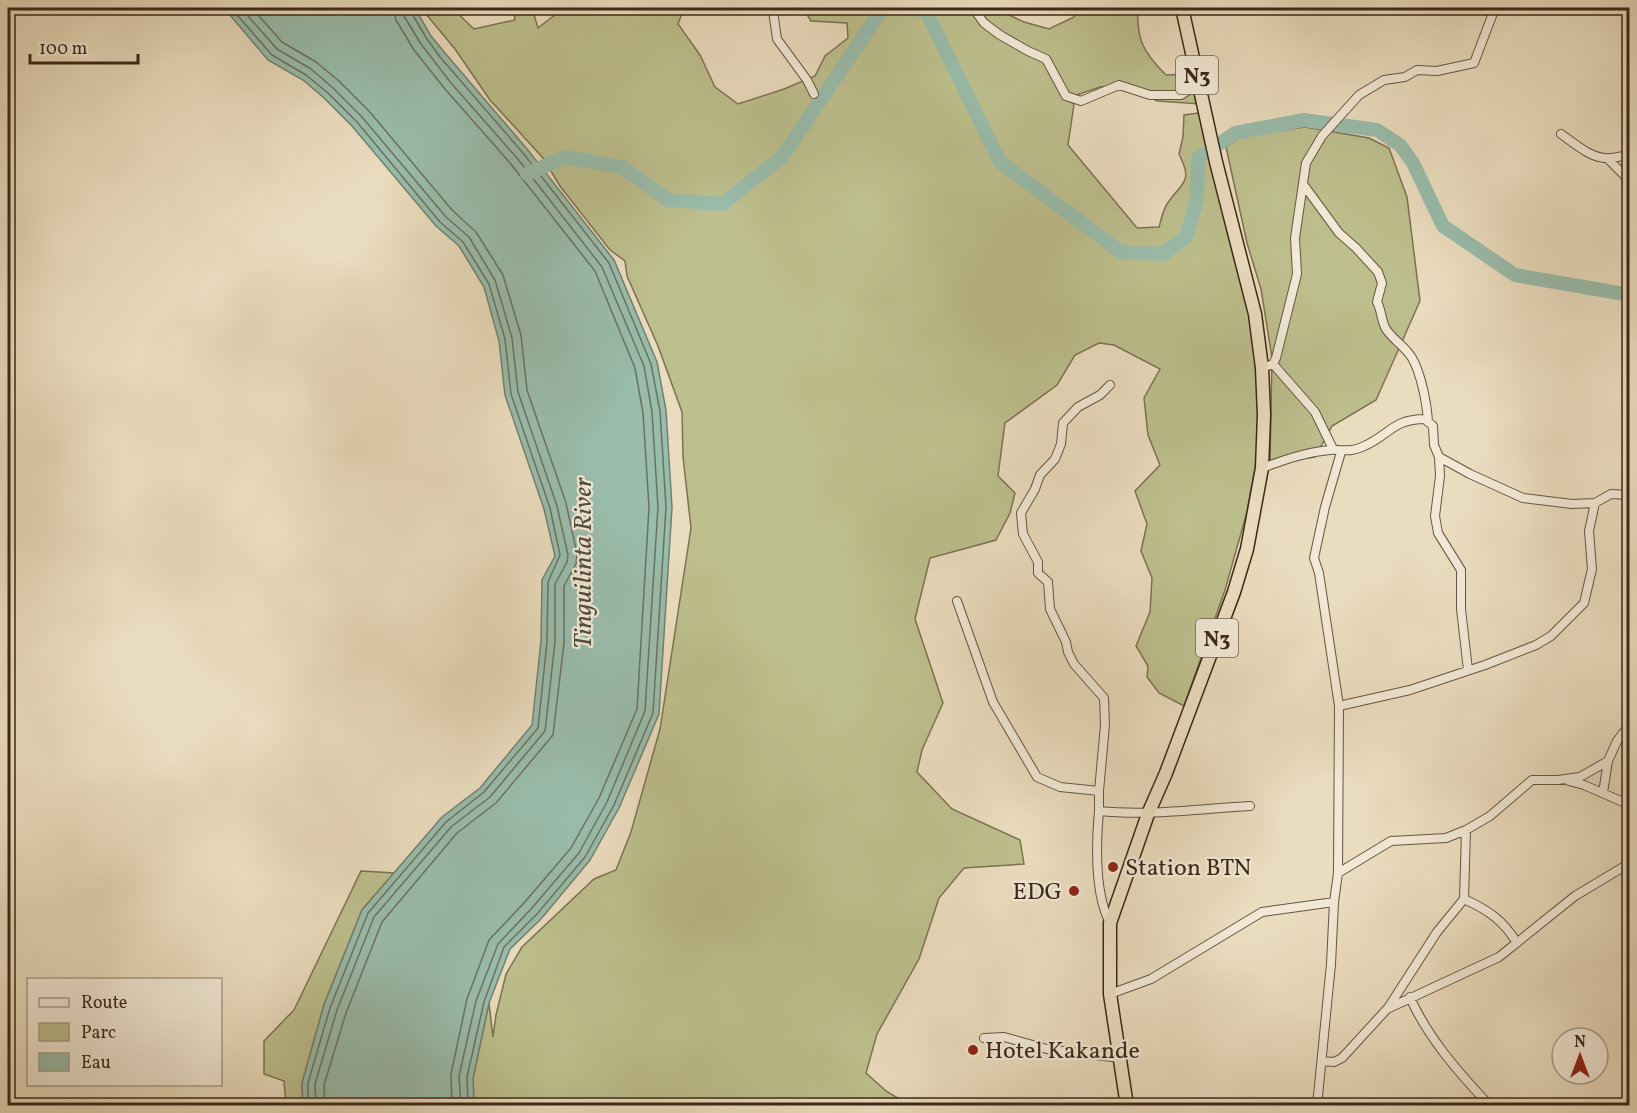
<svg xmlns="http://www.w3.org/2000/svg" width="1637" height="1113" viewBox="0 0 1637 1113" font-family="Vollkorn,serif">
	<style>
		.green { fill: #bdbe8d; stroke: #7c7252; stroke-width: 1.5 }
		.water { fill: #99bcab; stroke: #738070; stroke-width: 1.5 }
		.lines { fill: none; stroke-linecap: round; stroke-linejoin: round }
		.shore { stroke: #6a7262; stroke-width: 1.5 }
		.river { stroke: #99bcab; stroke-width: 14 }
		.minor-casing { stroke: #675442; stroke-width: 10 }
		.trunk-casing { stroke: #3b2718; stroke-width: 15 }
		.minor { stroke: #f1e8d5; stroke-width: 8 }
		.trunk { stroke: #eadcbe; stroke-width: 12 }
		.poi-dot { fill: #8f2418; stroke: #f1e8d5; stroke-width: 2 }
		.labels { text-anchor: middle; stroke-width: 4.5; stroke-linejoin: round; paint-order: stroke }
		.shield { fill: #f1e8d5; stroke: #726151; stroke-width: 1.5 }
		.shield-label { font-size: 22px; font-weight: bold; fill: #3b2718 }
		.poi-label { font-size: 24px; fill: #3b2718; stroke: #f1e8d5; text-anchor: start }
		.water-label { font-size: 26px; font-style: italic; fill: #524c3d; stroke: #f1e8d5 }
	</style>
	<rect width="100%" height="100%" fill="#eadcbe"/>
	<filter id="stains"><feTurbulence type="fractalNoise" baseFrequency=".00333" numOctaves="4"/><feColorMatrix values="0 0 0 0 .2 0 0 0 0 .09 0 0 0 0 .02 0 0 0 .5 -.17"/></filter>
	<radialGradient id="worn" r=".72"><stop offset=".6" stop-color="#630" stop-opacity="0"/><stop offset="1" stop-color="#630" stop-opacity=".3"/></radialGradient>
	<path class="green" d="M421,8h31l22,21 41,-9 -2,-12h19l6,20 18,-14 -2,-6h130l-6,16 22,31 15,32 23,17 46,-15 31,-13 10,-20 23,-18 -1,-15 -36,-2 -8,-13h202l2,6 17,8 25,7 25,-12 5,-9h59c-2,32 6,45 28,67l29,-1 6,30 -44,-3 -29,-17 -28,3 -26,9 -13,-1 13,9 -6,41 69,83 22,-1c2,-7 4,-17 8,-23 15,-23 27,-20 12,-50l4,-17 1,-22 14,-2 17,28 40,197 5,46 -1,62 -12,66 -22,78 -41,116 -25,-13 -12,-16 1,-11 -12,-20 14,-34 2,-34 -11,-27 6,-27 -12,-33 25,-26 -12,-30 -4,-37 16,-29 -46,-24 -15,-2 -24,12 -18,30 -52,38 -7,53 17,17 -5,20 -14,27 -66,18 -15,61 28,84 -21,47 -5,22 35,37 68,31 4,24 -60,4 -25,30 -20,61 -42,75 -11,39 20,18 23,14 -262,1 -37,-3 -3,3 -133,-1 -1,-27 16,-75 4,34 3,-22 10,-41 16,-27 72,-68 22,-9 15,-38 29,-103 31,-201 -8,-71 -1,-45 -24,-66 -31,-70 -2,-15 -15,-11 -50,-64 -17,-28 -53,-58 -35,-51z
		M1305,127l64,11 20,10 18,49 13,104 -44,99 -44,26 -17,31 -45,6 2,-105 -11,-69 -14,-46 -21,-96 16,-11z
		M361,871l33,2 -32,37 -38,95 -22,78 1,22h-17l-2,-24 -20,-7v-33l30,-31z"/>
	<path class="water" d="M224,8h189l3,2 15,26 14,17 82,96 87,111 43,102 9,48 6,97 -13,207 -40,94 -29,52 -49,59 -31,30 -21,54 -16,75 1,27h-171l-1,-22 22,-78 38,-95 80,-93 38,-29 52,-63 9,-84 1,-61 13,-24 -11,-47 -39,-114 -6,-54 -15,-54 -25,-41 -23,-20 -84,-100 -28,-28 -21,-18 -35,-20z"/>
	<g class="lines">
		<path class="shore" d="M231,8l41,47 34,20 22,18 29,29 83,100 23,20 26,42 16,55 6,55 39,114 10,47 -12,27 -1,60 -9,86 -54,64 -38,30 -78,91 -38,95 -22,75v23
			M241,8l36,41 34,20 22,19 29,29 84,100 23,20 26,43 17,58 6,54 39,114 11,49 -1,7 -12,22v58l-10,89 -55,66 -39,30 -77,90 -37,93 -22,74 1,22
			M252,8l30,34 34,20 23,19 30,30 83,99 24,22 27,43 18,60 6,55 39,113 11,51 -1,10 -12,22v57l-11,92 -57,68 -39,30 -75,89 -36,91 -22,72 1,21
			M393,8l3,12 18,30 31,39 65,74 85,108 40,97 8,45 6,94 -12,202 -38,89 -28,50 -47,55 -35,37 -22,59 -16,75 1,32
			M402,8l2,8 17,28 30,39 66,75 85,109 42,99 8,46 6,95 -13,204 -38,91 -28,51 -48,56 -33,35 -22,57 -17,75 2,30
			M410,8l1,4 16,27 13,18 83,96 86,110 42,101 9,47 6,96 -13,206 -39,92 -29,52 -48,57 -33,33 -20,55 -17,75 1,29"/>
		<path class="river" d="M908,8l18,3 74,151 121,90 42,2 23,-17 11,-37 1,-42 37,-25 69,-13 73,10 23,15 13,18 30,63 72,49 115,20
			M527,174l38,-17 57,10 46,33 54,4 60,-47 101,-149"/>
		<defs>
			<path id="minor" d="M775,8l-2,3 4,28 30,41 7,14
				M973,8l11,15 16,12 28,16 18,8 20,37 15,5 38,-16 31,10h31l18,-12
				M1623,8l7,7
				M1561,134c13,9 31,26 49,24 7,0 12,-3 20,-2
				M1608,159l22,22
				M1303,184l36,49 17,15 22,24 4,11 -5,19c5,9 4,19 9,27 7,11 19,17 26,29 9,15 15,46 16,64
				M1273,364l42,48 18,37
				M1262,368l11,-4 3,-6 21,-84 -2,-36 11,-75 16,-27 37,-41 25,-15 21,-3 12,-7 20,1 37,-8 21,-55
				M1439,457l1,19 -5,40 3,17 23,37v39l7,61
				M1262,468c22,-8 44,-16 68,-18 12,-1 18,3 32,-3 27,-11 30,-28 63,-28l8,7 1,19 5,12 31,17 53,24 49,6 23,-1 16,-9 19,1
				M957,601l36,101 44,75 23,10 39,4v20
				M1339,706l71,-16 75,-25 51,-20 15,-9 33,-33 8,-34 -3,-38 6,-28
				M1569,781l15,4 46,20
				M1099,791l6,-66 -1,-27 -30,-34 -6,-12 -2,-10 -16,-33 -2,-27 -10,-9v-11l-15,-28 -2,-21 14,-24 5,-14 15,-16 6,-15 2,-21 15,-16 22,-12 10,-10
				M1603,793l5,-32
				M1338,873l53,-32 55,-3 20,-8 24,-14 42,-36h26l22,-3 28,-16 9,-20 13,-17
				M1464,899c24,11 39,21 53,44
				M1110,923c-16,-30 -14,-78 -11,-112 50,5 100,-2 151,-5
				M1110,994l41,-15 111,-67 72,-10
				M1410,997c17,40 50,77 80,109
				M1388,1008l49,-76 27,-33 2,-69
				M984,1038l20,-1 43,12 73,9
				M1322,1061l12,1 8,-4 45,-49 112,-52 76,-61 55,-33
				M1317,1106l14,-142 3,-62 4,-29 1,-167 -20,-133 -5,-15 11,-51 16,-55"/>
			<path id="trunk" d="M1127,1106l-17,-112v-71l38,-109 18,-41 68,-181 13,-43 15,-81 2,-53 -2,-47 -7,-54 -39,-152 -34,-154"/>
		</defs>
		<use href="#minor" class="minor-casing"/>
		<use href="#trunk" class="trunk-casing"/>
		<use href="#minor" class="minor"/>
		<use href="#trunk" class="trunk"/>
	</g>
	<g class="poi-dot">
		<circle cx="1113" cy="867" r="6"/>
		<circle cx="1074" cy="891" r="6"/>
		<circle cx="973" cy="1050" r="6"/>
	</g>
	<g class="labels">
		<g class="shield">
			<rect x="1176" y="56" width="42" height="38" rx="4.5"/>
			<rect x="1196" y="619" width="42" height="38" rx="4.5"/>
		</g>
		<g class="shield-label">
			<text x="1197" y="83">N3</text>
			<text x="1217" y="646">N3</text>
		</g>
		<g class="poi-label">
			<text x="1125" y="875">Station BTN</text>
			<text x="1062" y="899" text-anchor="end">EDG</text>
			<text x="985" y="1058">Hotel Kakande</text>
		</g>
		<g class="water-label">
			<text transform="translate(582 563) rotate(-90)" y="9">Tinguilinta River</text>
		</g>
	</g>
	<rect width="1637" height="1113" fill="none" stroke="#eadcbe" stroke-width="30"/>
	<rect x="9" y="9" width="1619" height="1095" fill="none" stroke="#3b2718" stroke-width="3"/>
	<rect x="15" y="15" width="1607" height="1083" fill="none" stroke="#3b2718" stroke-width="1.5"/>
	<rect x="27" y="978" width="195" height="108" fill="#f1e8d5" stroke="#a89b89" stroke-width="1.5"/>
	<rect x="39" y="998" width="30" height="9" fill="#f1e8d5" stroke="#a89b89" stroke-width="1.5"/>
	<text x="81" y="1008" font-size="18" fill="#3b2718">Route</text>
	<rect x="39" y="1023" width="30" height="18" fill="#bdbe8d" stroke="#a89b89" stroke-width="1.5"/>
	<text x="81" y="1038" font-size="18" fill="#3b2718">Parc</text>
	<rect x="39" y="1053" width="30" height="18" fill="#99bcab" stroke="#a89b89" stroke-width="1.5"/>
	<text x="81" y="1068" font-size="18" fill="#3b2718">Eau</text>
	<g transform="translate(1580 1056)"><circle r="28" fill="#f1e8d5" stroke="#a89b89" stroke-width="1.5"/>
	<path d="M0-4.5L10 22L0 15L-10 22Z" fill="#8f2418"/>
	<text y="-9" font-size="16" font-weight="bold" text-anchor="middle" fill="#3b2718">N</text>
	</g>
	<path d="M30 54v9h108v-9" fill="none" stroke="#3b2718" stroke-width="3"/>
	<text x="39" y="54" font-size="18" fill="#3b2718" stroke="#f1e8d5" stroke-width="4.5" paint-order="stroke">100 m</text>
	<rect width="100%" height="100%" filter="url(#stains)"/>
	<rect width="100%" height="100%" fill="url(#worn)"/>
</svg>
